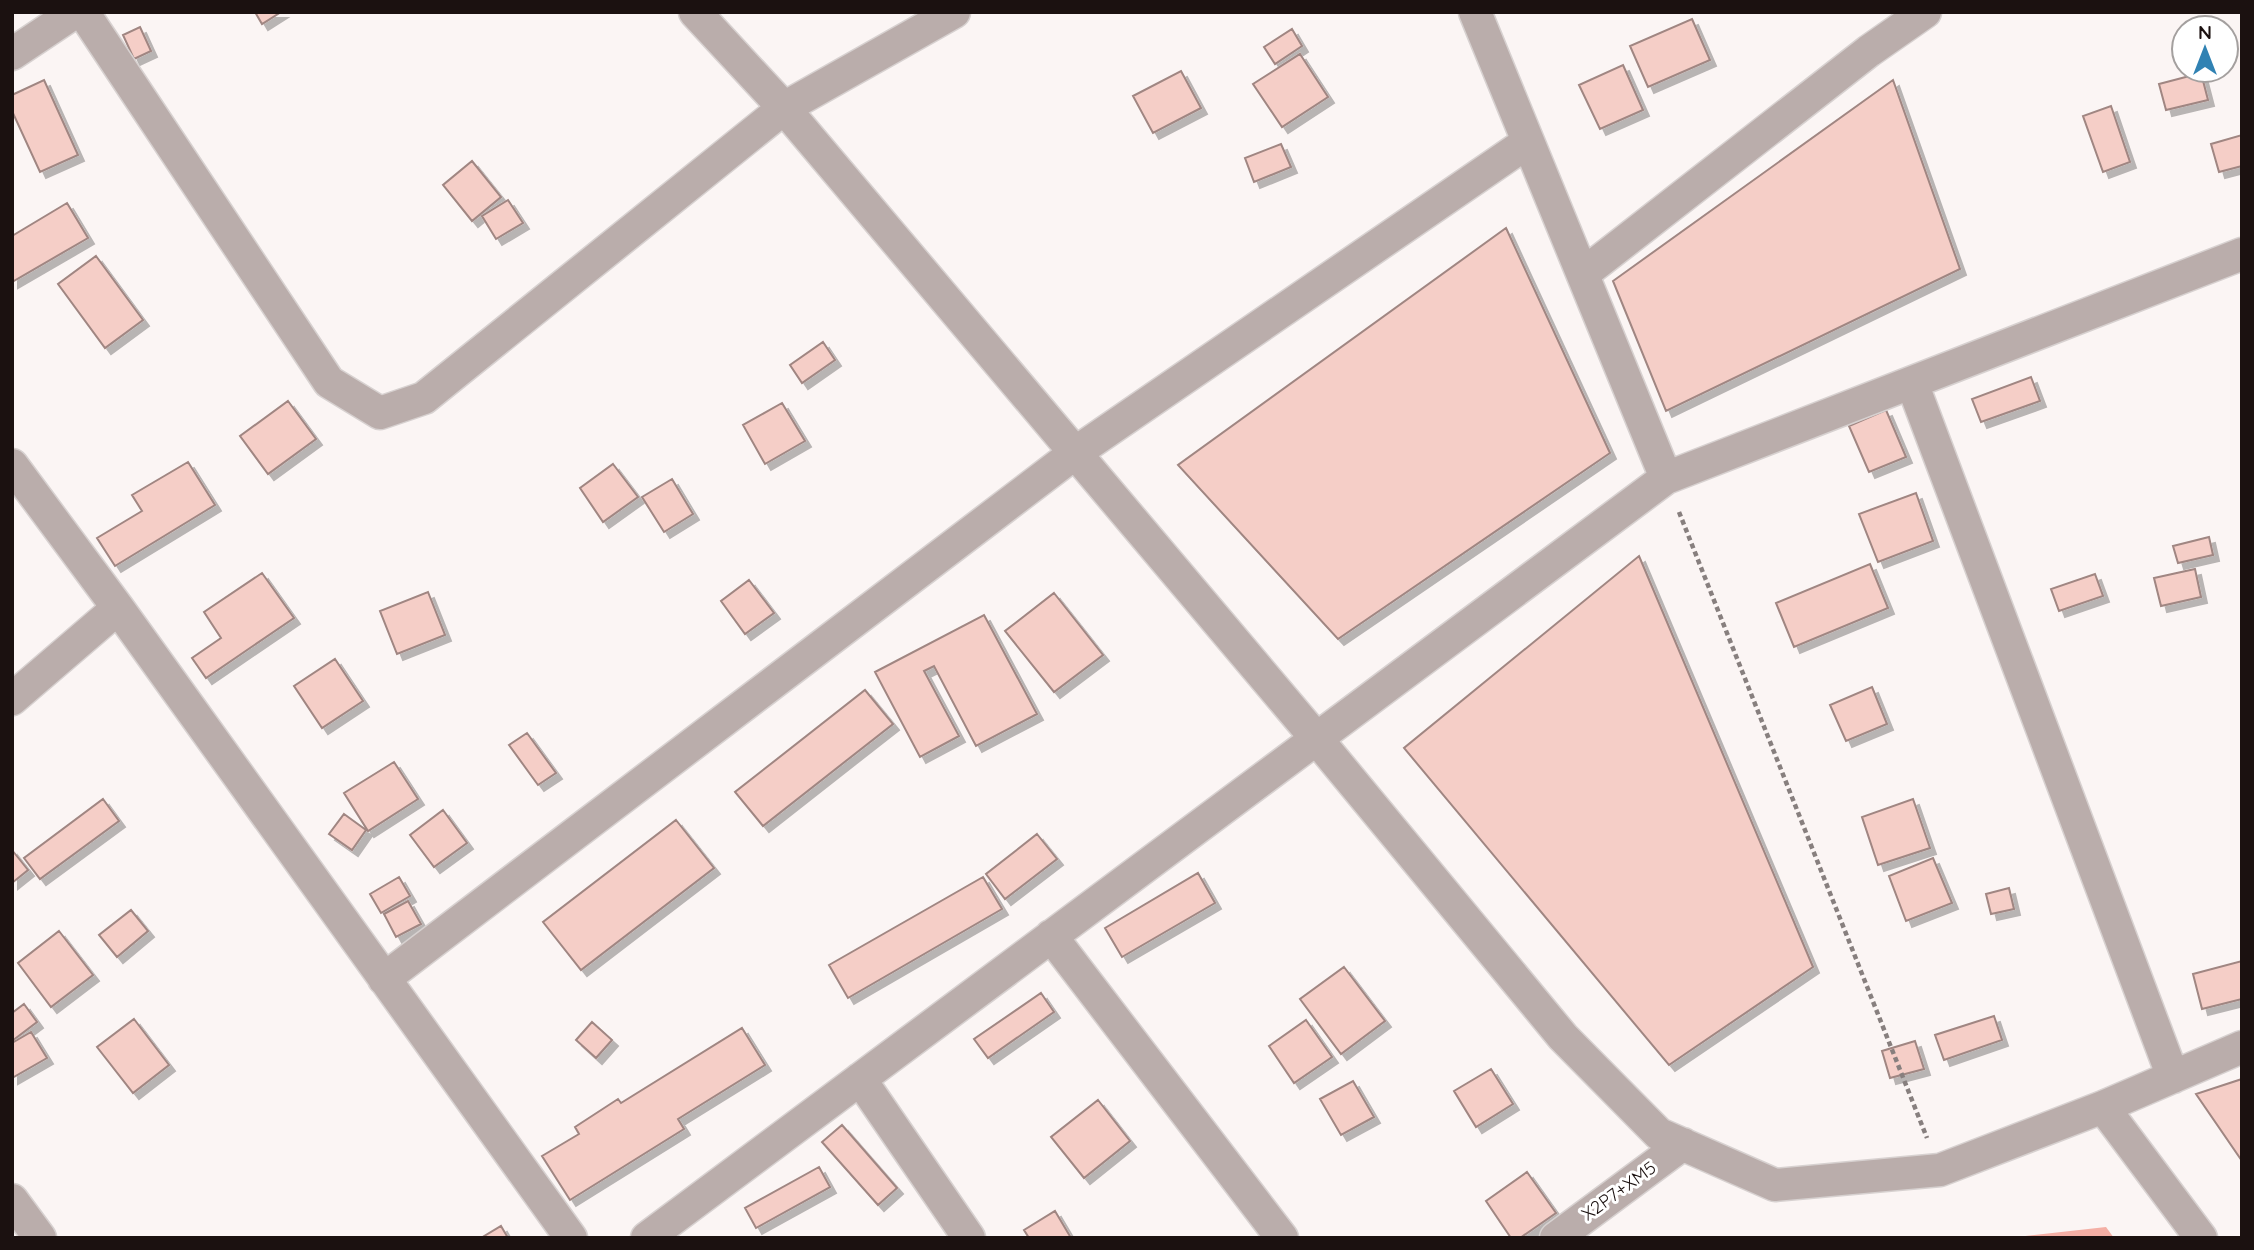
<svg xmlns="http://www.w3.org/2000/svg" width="2254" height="1250" viewBox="0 0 2254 1250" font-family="Quicksand,sans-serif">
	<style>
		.green { fill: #f4afa5 }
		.building { fill: #f5cec7; stroke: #a08682; stroke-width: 2; filter: url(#shadow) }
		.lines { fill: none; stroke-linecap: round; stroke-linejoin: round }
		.street-casing { stroke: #d7d1d0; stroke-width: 35 }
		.path { stroke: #877f7e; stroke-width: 4.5; stroke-dasharray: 5 3.5; stroke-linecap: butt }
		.street { stroke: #baadab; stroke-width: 32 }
		.labels { text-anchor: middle; stroke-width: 6; stroke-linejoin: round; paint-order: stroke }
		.street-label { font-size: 18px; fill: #1b1110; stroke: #fff }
	</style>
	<defs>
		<filter id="shadow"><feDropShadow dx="6" dy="6" stdDeviation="0" flood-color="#0004"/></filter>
	</defs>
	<rect width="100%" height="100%" fill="#fbf5f4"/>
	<path class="green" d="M2106,1227l8,11h-106z"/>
	<path class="building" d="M255,12h26l-19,12z
		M1692,19l18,41 -62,27 -18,-41z
		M140,27l11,24 -17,8 -11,-24z
		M1292,29l10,17 -27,18 -11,-17z
		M1300,54l28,43 -46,30 -29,-43z
		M1623,65l20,45 -43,19 -21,-44z
		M1181,71l20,37 -48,25 -20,-37z
		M2201,73l7,27 -42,10 -7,-26z
		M44,80l34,75 -38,17 -28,-61v-16z
		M1893,80l67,189 -294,142 -53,-130z
		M2111,106l19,56 -27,10 -20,-56z
		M2242,135v31l-23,6 -8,-28z
		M1281,144l10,23 -37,15 -9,-24z
		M472,161l29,36 -29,24 -29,-36z
		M508,200l15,23 -27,16 -14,-23z
		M67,203l21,35 -76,44v-46z
		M1506,228l104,225 -272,186 -160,-174z
		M96,256l47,64 -38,28 -47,-64z
		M823,342l12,18 -33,23 -12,-18z
		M2031,377l9,24 -59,21 -9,-23z
		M288,401l28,38 -48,35 -28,-38z
		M782,403l23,38 -40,23 -22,-39z
		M1886,410l20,47 -37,15 -20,-46z
		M188,462l27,43 -100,61 -18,-28 45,-27 -10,-16z
		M613,464l25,33 -35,25 -23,-34z
		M672,479l21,35 -29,18 -22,-35z
		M1916,493l17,48 -55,21 -19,-48z
		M2209,537l4,18 -35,8 -5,-17z
		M1639,556l174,411 -144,98 -265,-317z
		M1870,564l18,44 -94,39 -18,-44z
		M2195,569l6,28 -40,9 -7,-28z
		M262,573l32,45 -88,60 -14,-20 29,-20 -17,-26z
		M2095,574l8,22 -44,15 -8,-22z
		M749,580l25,33 -29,21 -24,-33z
		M428,592l17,43 -48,19 -17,-43z
		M1054,593l49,62 -49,37 -49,-61z
		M984,615l53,99 -61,32 -42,-80 -10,5 35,65 -39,21 -45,-85z
		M335,659l28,42 -41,27 -28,-42z
		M1872,687l15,37 -41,17 -16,-36z
		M865,690l28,34 -130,102 -28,-34z
		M527,733l29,40 -18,12 -29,-40z
		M394,762l24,37 -50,32 -24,-38z
		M103,799l16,22 -79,58 -16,-21z
		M1913,799l17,49 -52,17 -16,-48z
		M443,810l24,33 -33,24 -24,-32z
		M344,814l22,16 -14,20 -23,-16z
		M676,820l38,48 -133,102 -38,-48z
		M1037,834l20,25 -52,40 -19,-25z
		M12,850l16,20 -16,13z
		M1933,858l19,45 -46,18 -17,-45z
		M1198,873l17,30 -93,54 -17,-29z
		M399,877l11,19 -29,17 -11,-19z
		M983,877l19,32 -154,89 -19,-33z
		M2009,888l5,21 -23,5 -5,-20z
		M408,901l13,23 -25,13 -12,-23z
		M131,910l17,21 -31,26 -18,-22z
		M59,931l34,44 -42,32 -33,-44z
		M2242,961v38l-40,10 -9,-35z
		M1344,967l41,54 -44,33 -41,-55z
		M1041,993l13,19 -66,46 -14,-19z
		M24,1004l13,18 -25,19v-28z
		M1994,1016l8,24 -58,20 -9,-25z
		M134,1019l35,46 -36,28 -36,-46z
		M1306,1020l26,37 -38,26 -25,-37z
		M592,1022l20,18 -16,18 -20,-18z
		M742,1028l23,37 -87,54 6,10 -114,71 -28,-44 37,-22 -4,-7 43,-28 3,4z
		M31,1032l16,26 -35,20v-35z
		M1915,1041l9,28 -34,9 -8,-27z
		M1491,1069l22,35 -37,23 -22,-36z
		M2242,1079v82l-46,-67z
		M1353,1081l21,36 -33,18 -21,-36z
		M1098,1100l32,41 -46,37 -33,-41z
		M842,1125l55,63 -19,17 -56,-63z
		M819,1167l11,20 -74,41 -11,-20z
		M1527,1172l29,41 -36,25h-9l-25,-37z
		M1055,1211l16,27h-42l-5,-8z
		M501,1226l7,12h-27z"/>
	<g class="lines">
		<defs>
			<path id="street" d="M83,12l246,370 51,31 44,-15 360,-290 170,-96
				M695,12l89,96 532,630 247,299 96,97 116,51 165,-15 163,-63 139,-60
				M1475,12l191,466
				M12,54l63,-42
				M1583,274l286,-223 56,-39
				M1912,383l261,694
				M12,465l106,143 453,630
				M12,699l106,-91
				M1051,936l231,302
				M384,979l691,-526 453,-311
				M860,1079l109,159
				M2103,1107l98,131
				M12,1200l28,38
				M647,1238l1019,-760 576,-224
				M1556,1238l127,-94"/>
		</defs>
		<use href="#street" class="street-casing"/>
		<path class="path" d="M1679,512l248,626"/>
		<use href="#street" class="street"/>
	</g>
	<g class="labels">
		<g class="street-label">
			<text transform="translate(1619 1191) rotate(-36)" y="6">X2P7+XM5</text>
		</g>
	</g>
	<rect width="2254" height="1250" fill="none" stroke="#1b1110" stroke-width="28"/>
	<g transform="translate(2205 49)"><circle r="33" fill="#ffffff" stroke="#a4a09f" stroke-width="2"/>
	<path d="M0-5L12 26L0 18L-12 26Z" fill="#3082b3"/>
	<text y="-10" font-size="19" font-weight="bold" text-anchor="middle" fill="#1b1110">N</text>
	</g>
</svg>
